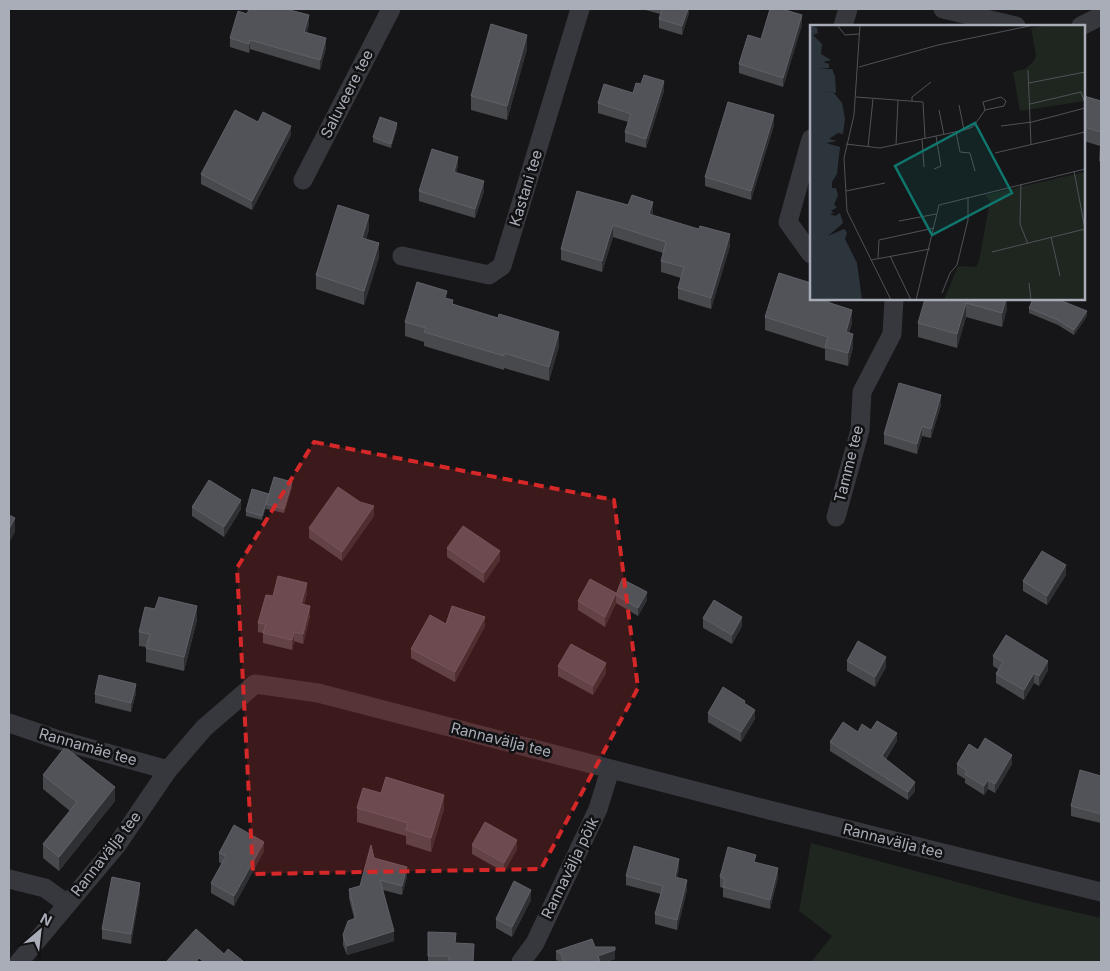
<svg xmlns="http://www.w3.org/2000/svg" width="1110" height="971" viewBox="0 0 1110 971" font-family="Inter,sans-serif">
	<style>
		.green { fill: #1e261f }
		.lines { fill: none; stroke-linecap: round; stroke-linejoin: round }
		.minor { stroke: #37383d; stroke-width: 19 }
		.wall { fill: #47494d }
		.shaded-wall { fill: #2f3033 }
		.building { fill: #525359; stroke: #5f6168 }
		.marked { fill: #d62828; fill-opacity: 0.2; stroke: #d62828; stroke-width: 4; stroke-dasharray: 10 6; stroke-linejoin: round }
		.labels { text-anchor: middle; stroke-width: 5; stroke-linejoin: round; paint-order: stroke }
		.street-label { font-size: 15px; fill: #a8adb8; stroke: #111113 }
		.inset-road { fill: none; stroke: #505258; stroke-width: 1 }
		.view { fill: #0f766e; fill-opacity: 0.15; stroke: #0f766e; stroke-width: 2.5 }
		.inset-edge { fill: none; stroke: #a8adb8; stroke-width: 2.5 }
	</style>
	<rect width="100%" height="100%" fill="#161618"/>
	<path class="green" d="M811,843l221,59 69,16v44h-290l21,-26 -33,-25z"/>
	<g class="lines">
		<path class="minor" d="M943,9l73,17
			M843,26l5,-17
			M1081,26l20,-10
			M811,139l-23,83 23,32
			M303,180l88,-171
			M402,256l87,19 13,-9 78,-257
			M836,517l24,-87 2,-38 30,-58 2,-35
			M9,723l50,17 109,30
			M9,879l36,9 22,16
			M19,962l98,-117 51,-75 36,-42 51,-44 63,9 451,117 332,82
			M521,962l14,-19 63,-134 12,-39"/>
	</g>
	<path class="wall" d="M642,9h47v4l-7,22 -23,-7v-9l1,-5z
		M247,14l62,11 -2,7 19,16 -6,22 -70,-21 -1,4 -19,-6v-9z
		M802,25l-19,62 -44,-14v-9z
		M527,49l-20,71 -36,-10v-14z
		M664,91l-18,57 -21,-6v-10l3,-10 -30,-9v-10l35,-10z
		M1084,96l17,5v61l-2,-1 1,-15 -16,-5z
		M258,122l33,13 -39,75 -51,-26v-10z
		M774,125l-23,75 -46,-14v-9z
		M397,128l-6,20 -18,-6v-5z
		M458,166l-2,7 28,18 -9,27 -56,-17v-10z
		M577,191l76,22 -1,2 78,31 -19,63 -33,-10v-11l3,-10 -20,-6v-11l2,-8 -50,-16 -11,35 -41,-12v-11z
		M369,229l-3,10 13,18 -15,48 -48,-16v-14z
		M447,299l6,5 106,42 -10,35 -45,-13v2l-80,-24v-4l-19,-6v-14z
		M831,299l-1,4 22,20 -3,10 4,14 -5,19 -23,-6v-11l-60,-19v-13z
		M925,299h82v10l-5,18 -36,-10 -9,31 -39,-11v-14z
		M1029,308l58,8 -13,19 -16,-10 -29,-12z
		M941,405l-10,33 -9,-2 -5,18 -33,-10v-10z
		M292,487l-8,26 -18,-4v-2l-4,13 -16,-4v-5z
		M192,507l49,2 -17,28 -32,-21z
		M374,516l-32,45 -33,-23v-10z
		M447,548l53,12 -16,23 -37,-26z
		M1066,575l-19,30 -24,-14v-10z
		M307,593l-3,11 6,12 -7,28 -9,-3 -2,9 -29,-7v-10l-5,-1v-9l15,-27z
		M616,595l31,5 -9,16 -22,-13 -11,24 -27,-17v-9z
		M703,618l39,8 -10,18 -29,-16z
		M197,620l-13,51 -38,-9v-15l-7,-1v-14z
		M446,624l39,2 -30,56 -44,-24v-9z
		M993,656l55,14 -9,16 -5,-3 -10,17 -28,-17v-9l2,-5 -5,-3z
		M847,661l39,6 -11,20 -28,-16z
		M558,666l48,7 -13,22 -35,-19z
		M136,693l-5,19 -36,-9v-9z
		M745,704l10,15 -14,23 -33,-20v-9z
		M871,730l26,11 -11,18 29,32 -7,9 -78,-49v-9l28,-10z
		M978,750l34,14 -17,29 -7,-4 -4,6 -19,-12v-4l-8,-5v-10z
		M43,775l72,26 -56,70 -16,-13v-14l27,-33 -27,-22z
		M1101,776v47l-30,-7v-10z
		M381,793l63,16 -13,43 -25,-8v-8l-49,-14v-14z
		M472,845l45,4 -13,23 -32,-18z
		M264,851l-30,55 -23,-13v-10l11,-19 -3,-2v-9z
		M374,858l33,19 -5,18 -19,-5 11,51 -47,14 -4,-10v-10l11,-17 -5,-20v-9l11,-3z
		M756,862l22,15 -8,32 -47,-12v-9l-3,-1v-10z
		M679,869l-2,8 10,13 -10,40 -22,-6v-10l6,-20 -35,-9v-9z
		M140,892l-9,52 -29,-5v-10z
		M531,900l-19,37 -16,-9v-9z
		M428,932l28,11 18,19h-46z
		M595,947l20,12 -9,3h-46l-4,-2v-9z"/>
	<path class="shaded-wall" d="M688,9h1v4l-7,22v-9z
		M309,15v10l-5,16v-9z
		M802,15v10l-19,62v-9z
		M527,35v14l-20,71v-14z
		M326,38v10l-6,22v-10z
		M250,40v9l-1,4v-9z
		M664,81v10l-18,57v-9z
		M774,115v10l-23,75v-9z
		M397,123v5l-6,20v-4z
		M291,126v9l-39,75v-9z
		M458,157v9l-4,15v-9z
		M484,181v10l-9,27v-9z
		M653,202v11l-4,13v-12z
		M369,215v14l-7,23v-14z
		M613,225v12l-11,35v-11z
		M730,234v12l-19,63v-11z
		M379,243v14l-15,48v-14z
		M828,299h3v3l-4,13v-13z
		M1006,299h1v10l-5,18v-14z
		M966,303v14l-9,31v-14z
		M852,310v13l-6,22v-13z
		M1087,311v5l-13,19v-5z
		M559,332v14l-10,35v-14z
		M853,334v13l-5,19v-13z
		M941,395v10l-10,33v-9z
		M922,426v10l-5,18v-10z
		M292,482v5l-8,26v-4z
		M269,494l-3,13 -4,13v-4z
		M241,500v9l-17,28v-10z
		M374,506v10l-32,45v-9z
		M15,518v14l-6,11v-14z
		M500,551v9l-16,23v-10z
		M1066,565v10l-19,30v-9z
		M307,583v10l-6,20v-9z
		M647,592v8l-9,16v-8z
		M616,593v10l-11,24v-10z
		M197,606v14l-13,51v-14z
		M310,606v10l-7,28v-10z
		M485,617v9l-30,56v-10z
		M742,617v9l-10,18v-9z
		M294,632v9l-2,9v-10z
		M886,657v10l-11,20v-10z
		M1048,661v9l-9,16v-10z
		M606,663v10l-13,22v-9z
		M1034,673v10l-10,17v-10z
		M136,684v9l-5,19v-9z
		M755,710v9l-14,23v-10z
		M897,733v8l-15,23v-8z
		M1012,755v9l-17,29v-9z
		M988,780v9l-4,6v-9z
		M915,782v9l-7,9v-8z
		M115,787v14l-56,70v-14z
		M444,795v14l-13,43v-14z
		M517,840v9l-13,23v-9z
		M264,842v9l-30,55v-10z
		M679,859v10l-4,17v-9z
		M407,867v10l-5,18v-9z
		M778,868v9l-8,32v-9z
		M687,880v10l-10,40v-10z
		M140,883v9l-9,52v-10z
		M531,890v10l-19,37v-10z
		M394,931v10l-47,14v-9z
		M615,950v9l-9,3h-8v-6z"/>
	<path class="building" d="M249,9h37l23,6 -5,17 22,6 -6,22 -70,-20 -1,4 -19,-6 8,-27 9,3z
		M662,9h26l-6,17 -23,-7z
		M770,9h12l20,6 -19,63 -44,-14 9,-29 13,4z
		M491,24l36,11 -20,71 -36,-10z
		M644,75l20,6 -18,58 -21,-7 6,-18 -33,-11 6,-19 29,9 3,-10 5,1z
		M1084,96l17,5v31l-17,-5z
		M728,102l46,13 -23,76 -46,-14z
		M235,110l23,12 5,-10 28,14 -39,75 -51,-27z
		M380,117l17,6 -6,21 -18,-7z
		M432,149l26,8 -4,15 30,9 -9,28 -56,-18z
		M577,191l51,14 4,-10 21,7 -4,12 46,14 4,1 1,-3 30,8 -19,64 -33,-10 6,-21 -23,-6 5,-19 -53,-17 -11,36 -41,-12z
		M338,205l31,10 -7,23 17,5 -15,48 -48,-16z
		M779,273l32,10v16h17l-1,3 25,8 -6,22 7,2 -5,19 -23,-6 3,-10 -63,-20z
		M417,282l30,9 -2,7 8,2 -1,4 46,14 1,-4 60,18 -10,35 -45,-14v3l-80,-24 2,-4 -21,-6z
		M925,299h81l-4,14 -36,-10 -9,31 -39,-11z
		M1033,299h24l30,12 -13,19 -16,-10 -29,-12z
		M899,383l42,12 -10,34 -9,-3 -5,18 -33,-10z
		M274,477l18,5 -8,27 -18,-5z
		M209,480l32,20 -17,27 -32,-20z
		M338,487l22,15 14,4 -32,46 -33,-24z
		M252,489l17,5 -7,22 -16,-5z
		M9,515l6,3 -6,11z
		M463,526l37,25 -16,22 -37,-25z
		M1042,551l24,14 -19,31 -24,-15z
		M278,576l29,7 -6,21 9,2 -7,28 -9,-2 -2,8 -29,-7 3,-9 -8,-1 8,-28 7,1z
		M590,579l26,14 -11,24 -27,-16z
		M622,579l25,13 -9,16 -22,-13z
		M159,597l38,9 -13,51 -38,-9 4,-14 -11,-2 6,-25 10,2z
		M714,600l28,17 -10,18 -29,-17z
		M452,606l33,11 -30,55 -44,-23 19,-34 16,9z
		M1006,635l42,26 -9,15 -5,-3 -10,17 -28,-16 7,-12 -10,-6z
		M858,641l28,16 -11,20 -28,-16z
		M571,644l35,19 -13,23 -35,-20z
		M99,675l37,9 -5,19 -36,-9z
		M723,687l22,14 -1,2 11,7 -14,22 -33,-19z
		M877,721l20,12 -15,23 33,26 -7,10 -78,-50 13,-20 15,10 4,-8 9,6z
		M985,738l27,17 -17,29 -7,-4 -4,6 -19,-12 2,-3 -10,-7 12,-20 9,6z
		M65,747l50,40 -56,70 -16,-13 34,-42 -34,-27z
		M1080,770l21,6v38l-30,-8z
		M386,777l58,18 -13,43 -25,-8 2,-7 -51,-15 6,-20 18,5z
		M485,822l32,18 -13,23 -32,-18z
		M234,825l30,17 -30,54 -23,-13 15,-27 -7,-3z
		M371,845l3,13 33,9 -5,19 -22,-6 14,51 -47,15 -4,-11 5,-14 8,-3 -7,-29 11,-3z
		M634,846l45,13 -4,18 12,3 -10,40 -22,-6 8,-28 -37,-10z
		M728,847l28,8 -2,7 24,6 -8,32 -47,-13 2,-8 -5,-2z
		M112,877l28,6 -9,51 -29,-5z
		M514,881l17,9 -19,37 -16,-8z
		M196,929l28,25 4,-5 15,12 -1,1h-38l-5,-4 -3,4h-30z
		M428,932l28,1 -1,10 19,1 -1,18h-24v-6h-21z
		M592,939l3,8h20v3l-17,6 2,6h-36l-3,-8 -5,-3z"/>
	<path class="marked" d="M314,442l300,58 24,188 -97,181 -288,5 -16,-306z"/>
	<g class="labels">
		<g class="street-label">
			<text transform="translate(347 94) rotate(-63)" y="5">Saluveere tee</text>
			<text transform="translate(526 188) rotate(-73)" y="5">Kastani tee</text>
			<text transform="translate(849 464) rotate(-76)" y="5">Tamme tee</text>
			<text transform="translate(501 740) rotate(14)" y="5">Rannavälja tee</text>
			<text transform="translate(88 747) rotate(16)" y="5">Rannamäe tee</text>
			<text transform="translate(893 841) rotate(14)" y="5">Rannavälja tee</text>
			<text transform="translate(106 854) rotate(-52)" y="5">Rannavälja tee</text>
			<text transform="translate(570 868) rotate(-64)" y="5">Rannavälja põik</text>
		</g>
	</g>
	<g transform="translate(810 25)">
		<rect width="275" height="275" fill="#161618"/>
		<path d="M239,0h36v76l-65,10 -7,-39 12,-3 9,-8 2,-6 -5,-27zM275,147v128h-141l14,-34 18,1 3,-6 11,-60 -5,-6z" fill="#1e261f"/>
		<path d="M0,0l7,3 1,5 -5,2 9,9 -1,10 10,6 -8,2 6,2v4l-10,1h13l3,7 1,17 -12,-2 10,2 8,10 3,16 -2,15 -5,-1 -9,6 8,2 -11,2 14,4 -3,27 -5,8v6h4l2,7 -4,10 3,2 -6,4 3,2 -4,1 5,2 5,-3 3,10 -15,13 16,-7 3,3 -2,7 12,24 5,37h-52z" fill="#2c353c"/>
		<path class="inset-road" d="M27,0l8,10 14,-1M50,0l-6,90 -10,43 3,53 44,89M49,42l79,-22 96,-20M218,45l3,74M219,58l56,-11M46,72l67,5 2,36M191,72l5,4 -2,5 -19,4 -2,-8zM102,76v-4l19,-15M220,79l51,-12 4,11M149,80l5,25M129,85l5,25M191,101l31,-4 53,-14M146,107l4,20 10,1 5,18M112,114l2,28M36,119l34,4 84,-18 9,-3 12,-17M86,120l2,-45M58,122l5,-48M185,128l90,-21M124,144l7,-3 -5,-30M264,146l11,58M211,159l-1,40 8,20M36,166l39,-8M89,196l37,-7M241,212l9,39M182,227l93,-23M80,231l21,44M68,233l1,-18 55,-12M61,235l59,-11M219,258l2,17M132,268l8,-20 7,-8 11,-45v-23M106,275l23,-95 146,-36"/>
		<path class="view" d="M165,98l37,70 -80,42 -37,-69z"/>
		<rect width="275" height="275" class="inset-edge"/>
	</g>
	<rect width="1110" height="971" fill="none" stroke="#a8adb8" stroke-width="20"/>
	<g transform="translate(40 931) rotate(28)" stroke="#111113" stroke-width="4" paint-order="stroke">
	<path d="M0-4L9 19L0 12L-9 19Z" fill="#a8adb8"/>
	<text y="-8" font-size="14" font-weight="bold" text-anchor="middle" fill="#a8adb8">N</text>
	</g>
</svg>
